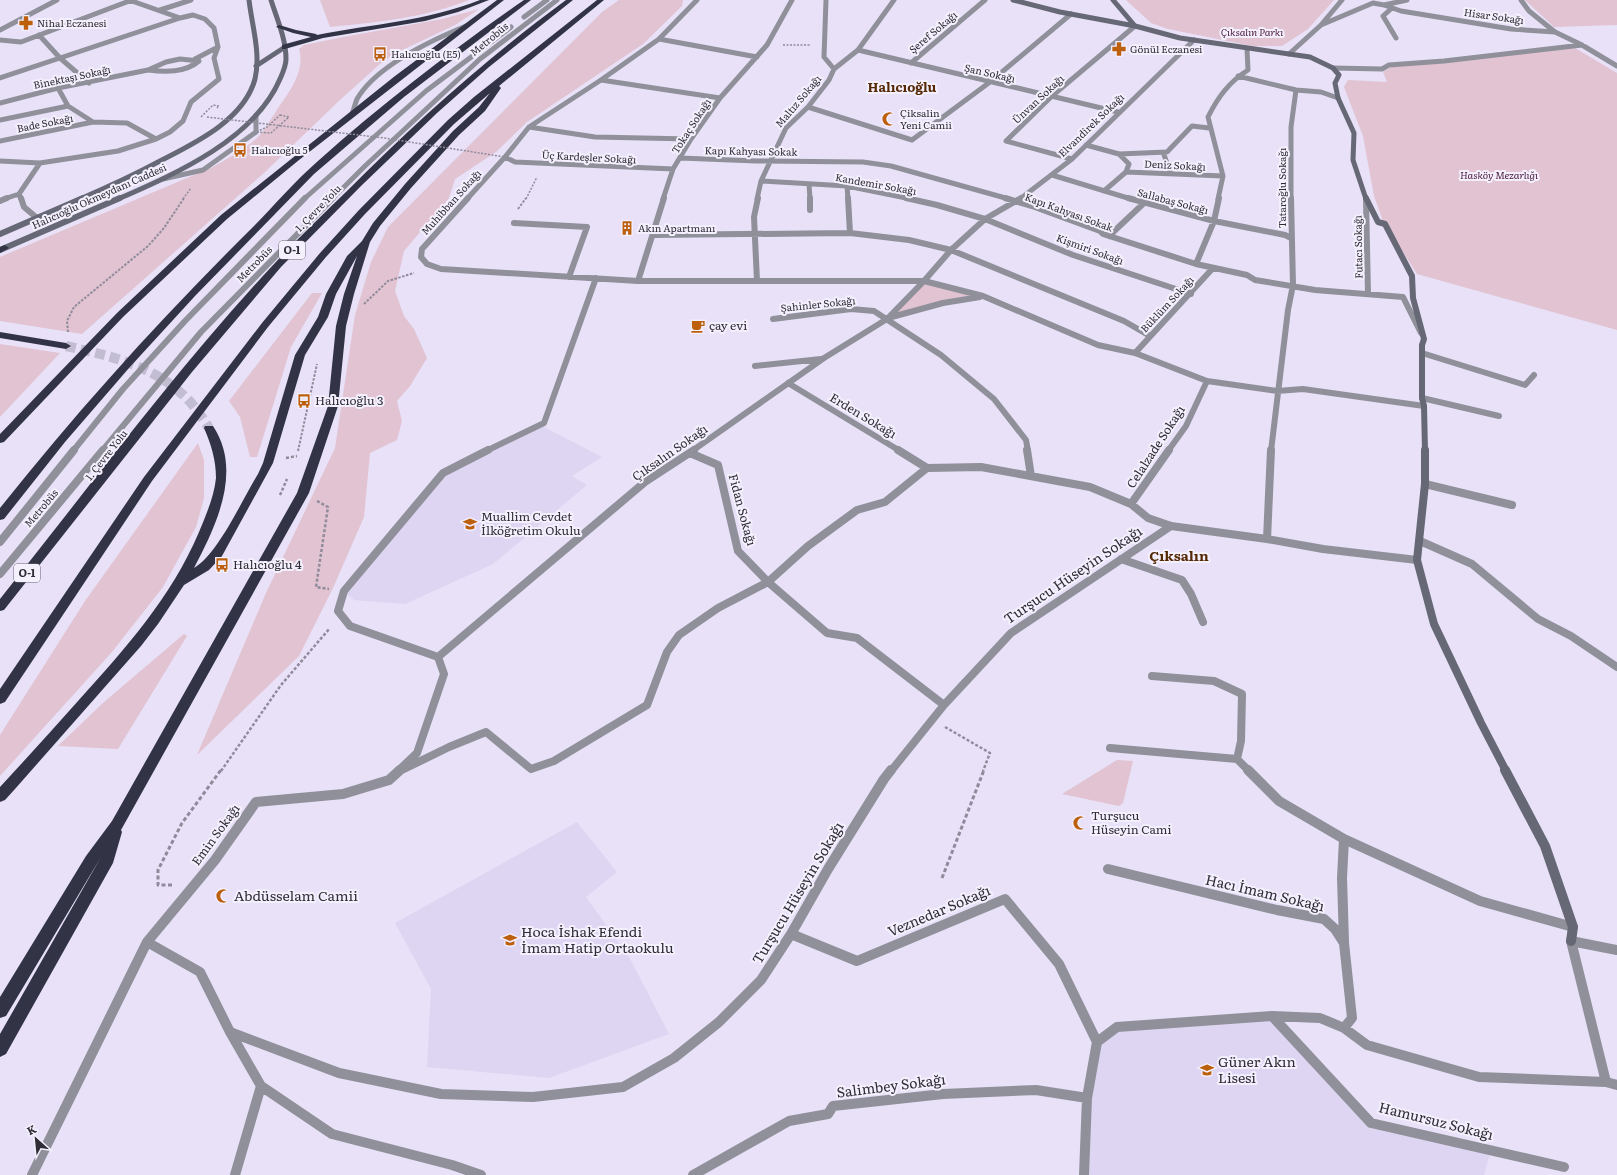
<svg xmlns="http://www.w3.org/2000/svg" width="1617" height="1175" viewBox="0 0 1617 1175" font-family="Literata,serif">
	<style>
		.built { fill: #ded5f2 }
		.green { fill: #e1c3d2 }
		.lines { fill: none; stroke-linecap: round; stroke-linejoin: round }
		.highway-tunnel { stroke: #c3bdd1; stroke-width: 10; stroke-dasharray: 10 5; stroke-linecap: butt }
		.path-far3 { stroke: #908b9b; stroke-width: 1.5; stroke-dasharray: 2 1.5; stroke-linecap: butt }
		.path-far2 { stroke: #908b9b; stroke-width: 2; stroke-dasharray: 2.5 1.5; stroke-linecap: butt }
		.path-far1 { stroke: #908b9b; stroke-width: 2.5; stroke-dasharray: 3 2; stroke-linecap: butt }
		.path { stroke: #908b9b; stroke-width: 3; stroke-dasharray: 4 2.5; stroke-linecap: butt }
		.lane-far2 { stroke: #8f909a; stroke-width: 5 }
		.lane-far1 { stroke: #8f909a; stroke-width: 6 }
		.lane { stroke: #8f909a; stroke-width: 8 }
		.street-far3 { stroke: #8f909a; stroke-width: 5 }
		.street-far2 { stroke: #8f909a; stroke-width: 6 }
		.street-far1 { stroke: #8f909a; stroke-width: 8 }
		.street { stroke: #8f909a; stroke-width: 10 }
		.secondary-far3 { stroke: #666876; stroke-width: 5 }
		.secondary-far2 { stroke: #666876; stroke-width: 6 }
		.secondary-far1 { stroke: #666876; stroke-width: 8 }
		.secondary { stroke: #666876; stroke-width: 10 }
		.highway { fill: #323446; fill-rule: evenodd }
		.path-bridge { stroke: #908b9b; stroke-width: 1.5; stroke-dasharray: 2 1.5; stroke-linecap: butt }
		.labels { text-anchor: middle; stroke-width: 4; stroke-linejoin: round; paint-order: stroke }
		.far-street-label { font-size: 10px; fill: #302d36; stroke: #f4f0fe }
		.far-poi-label { font-size: 10px; fill: #302d36; stroke: #f4f0fe; text-anchor: start }
		.far-park-label { font-size: 10px; font-style: italic; fill: #4b1938; stroke: #f4f0fe }
		.shield { fill: #f4f0fe; stroke: #6b6872; stroke-width: 1 }
		.shield-label { font-size: 11px; font-weight: bold; fill: #302d36 }
		.poi-label { font-size: 12px; fill: #302d36; stroke: #f4f0fe; text-anchor: start }
		.street-label { font-size: 12px; fill: #302d36; stroke: #f4f0fe }
		.far-district-label { font-size: 13px; font-weight: bold; fill: #562905; stroke: #f4f0fe }
		.quarter-label { font-size: 14px; font-weight: bold; fill: #562905; stroke: #f4f0fe }
		.near-street-label { font-size: 14px; fill: #302d36; stroke: #f4f0fe }
		.near-poi-label { font-size: 14px; fill: #302d36; stroke: #f4f0fe; text-anchor: start }
	</style>
	<rect width="100%" height="100%" fill="#e8e1f8"/>
	<path class="built" d="M540,425l62,32 -30,19 15,9 -94,79 -88,40 -51,-4 -10,-9 99,-118z
		M577,822l40,50 -31,25 43,60 40,77 -120,44 -122,-11 4,-78 -36,-66z
		M1272,1016l99,107 120,27 -7,25h-400l13,-133 20,-15z"/>
	<path class="green" d="M320,0h149c-45,18 -91,22 -139,27z
		M619,0h64l-1,6 -39,38 -116,78 -31,30 -41,27 -6,19 -45,53 -9,40 9,25 10,13 13,29 -17,28 -13,15 5,20 -5,19 -27,13 -6,64 -31,71 -34,68 -102,99 69,-162 69,-145 20,-133 16,-53 17,-35 214,-215z
		M1126,0h208l-26,29 -26,17h-30l-84,-17 -17,-6z
		M1525,0h92v25l-63,2z
		M479,9l-24,16 -59,28 -15,10 -40,36 -76,73 -183,162 -82,-13v-64l213,-90c16,-9 33,-18 46,-31 6,-6 11,-16 16,-23 12,-19 31,-40 24,-64l5,-4 34,-7 104,-19z
		M1575,48l42,25v257l-200,-56 -34,-53 -9,-25 -11,-60 -19,-49 4,-7 39,2 -4,-10 9,-5z
		M924,281l59,15 -96,23z
		M312,293h10l-31,54 -34,110h-7l-10,-40 -11,-16z
		M0,344l60,9 -60,64z
		M198,443l6,17v38l-8,29 -33,60 -51,65 -112,124v-41l85,-134z
		M184,634l3,2 -69,113 -60,-3 46,-44z
		M1117,760l16,1 -10,42 -4,3 -57,-12z"/>
	<g class="lines">
		<path class="highway-tunnel" d="M66,346c41,9 85,19 116,48 11,9 19,22 27,34"/>
		<path class="path-far3" d="M783,45h27
			M280,115l9,2 -18,16 -15,-1 11,-5z
			M201,117l12,-12 6,1 -2,2
			M183,199l8,-11
			M526,199l11,-22"/>
		<path class="path-far2" d="M518,209l8,-11
			M364,304l24,-23 26,-8
			M68,332l-1,-11 7,-14 74,-61 16,-18 20,-30
			M298,451l19,-87"/>
		<path class="path-far1" d="M286,458l11,-2
			M280,495l7,-16
			M317,501l11,6 -12,80 13,2
			M945,727l45,26 -7,18
			M221,771l60,-86 49,-57"/>
		<path class="path" d="M942,878l42,-108
			M172,885h-14v-15l24,-47 39,-53"/>
		<path class="lane-far2" d="M524,17l23,-17
			M352,114c2,-5 3,-10 5,-15 19,-33 75,-59 109,-73
			M163,179l40,-9 53,-38v-17
			M304,199l122,-108 85,-64
			M332,199l33,-33 115,-107 77,-59"/>
		<path class="lane-far1" d="M73,451l50,-62 62,-68 120,-123
			M102,451l99,-119 132,-134"/>
		<path class="lane" d="M0,542l74,-92
			M0,574l103,-124"/>
		<path class="street-far3" d="M826,0l-2,57 10,12
			M1521,0l8,11 26,21 27,13 35,21
			M1384,5l17,6 110,18 44,3
			M1392,8l-9,8 13,22
			M160,10l31,-10
			M1321,25l52,-22 11,2 23,-5
			M0,30l57,-30
			M39,35l21,23 120,-40 -51,-18
			M659,39l98,18
			M0,40l21,2 111,-42
			M858,50l260,62
			M1289,54l32,-29 21,-25
			M180,59l19,2c-14,12 -34,11 -51,9l18,-8z
			M195,59l23,-12
			M911,63l74,-63
			M1333,68l49,1 7,-4 55,-4 138,-16
			M1238,76l58,14 25,2 17,6
			M0,78l60,-20 29,25
			M601,80l119,18
			M0,103l58,-15 90,-18
			M808,107l104,33 78,-58 81,-68
			M0,120l68,-14
			M529,127l66,10 96,2
			M156,139l14,-7 13,-11 8,-19 28,-23 -5,-21 4,-11 -4,-19 -9,-9 -12,-4 -13,3
			M0,141l93,-19
			M1086,145l33,9 48,-2 25,-26 17,2
			M1163,152l8,22
			M505,157l10,5 158,7
			M680,158l76,3 107,1 28,4 118,33
			M1072,159l-66,-18 46,-45 83,-70
			M0,161l40,2
			M1126,172l97,4
			M1052,175l79,24
			M761,181l86,5 64,13
			M809,184l1,15
			M847,186l1,13
			M1104,191l22,-19 3,-8 -10,-10
			M19,194l21,-31 78,-12 38,-12 -29,-16 -34,-1 -25,-16 -10,-18
			M4,199l15,-5 2,5
			M467,199l38,-42 24,-30 72,-47 58,-41 38,-39
			M663,199l10,-30 18,-30 29,-41 47,-53 25,-45
			M757,199l4,-18 25,-53 22,-21 21,-27 5,-11 24,-19 36,-50
			M1020,199l52,-40 122,-119
			M1218,199l5,-23 -15,-59c10,-20 21,-35 40,-47l-1,-21
			M1291,199v-72l5,-37"/>
		<path class="street-far2" d="M21,198l3,9 13,11
			M468,198l-46,51 -1,8 6,7 14,5 197,12h286l59,15 115,49 37,8 72,28 70,10 26,-2 121,17
			M810,198v12
			M848,198l2,35
			M906,198l31,7 48,14 88,36 118,39
			M1005,198l27,8 68,25 3,3 93,30 51,11 8,5 60,10 88,7 18,36
			M1128,198l86,23 71,14 6,3
			M1366,199l2,95
			M0,201l7,-3
			M514,223l73,4 -18,50
			M653,235l197,-2 59,7 42,10 173,71 26,15
			M1109,236l35,-33
			M1196,264l18,-43 5,-23
			M638,281l26,-83
			M757,281l-3,-64 4,-19
			M888,318l55,-15 37,-6
			M773,319l78,-10 23,2 67,44 53,44 32,41 2,11
			M1135,353l78,-85
			M1422,353l103,32 9,-10
			M755,366l66,-7
			M788,383l112,68
			M1422,398l77,18
			M486,451l58,-28 52,-145
			M692,451l132,-93 63,-39 37,-38 27,-31 34,-31 36,-21
			M1168,451l18,-25 21,-45
			M1271,451l17,-141 5,-25 -2,-87"/>
		<path class="street-far1" d="M898,450l29,18
			M1027,450l4,26
			M690,453l28,12 20,86 30,31 59,51 30,5 87,67
			M927,468l54,-1 109,20 41,17 17,14 23,8 96,13 56,10 94,11
			M1425,484l87,21
			M1131,504l38,-54
			M1267,539l4,-89
			M1420,541l52,23 66,55 33,17 46,31
			M1121,559l61,21 9,14 12,28
			M438,657l207,-175 49,-32
			M438,657l-88,-31 -12,-15 6,-20 99,-118 45,-23
			M1152,676l62,5 28,13 -1,47 -4,18 12,12
			M1110,748l127,11
			M404,769l45,-22 37,-15 45,37 23,-8 93,-56 20,-53 12,-17 39,-27 50,-26 40,-36 49,-36 28,-8 42,-34
			M398,771l19,-18 27,-79 -6,-17
			M891,771l53,-66 67,-72 160,-107"/>
		<path class="street" d="M400,770l-11,10 -46,14 -87,8 -41,58 -68,82 53,30 30,60 31,54 71,48 120,31 29,10
			M1248,770l31,31 65,38 136,62 93,26
			M1344,839l-2,39 2,64
			M1108,869l169,41 47,9 11,10 9,14 8,75 -8,10
			M791,934l66,27 148,-62 54,65 38,78
			M1272,1016l99,107 193,44
			M230,1032l109,41 102,21 92,3 90,-10 51,-29 45,-36 42,-42 30,-46 37,-65 56,-90 7,-9
			M1606,1082l-35,-141 46,9
			M32,1175l115,-233
			M235,1175l26,-89
			M693,1175l96,-54 39,-7 5,-8 110,-12 93,-4 51,8
			M1084,1175l3,-77 10,-56 20,-15 155,-11 48,2 24,10 23,17 112,32 127,5 11,3"/>
		<path class="secondary-far3" d="M1013,0l47,12 75,14 45,12 130,19 23,11 6,7 -4,8 3,15 16,35 -1,27 13,39
			M1113,0l22,26
			M256,66l29,-19
			M80,199c28,-12 54,-24 80,-38 35,-18 84,-41 95,-82 6,-26 -3,-53 -6,-79
			M118,199c57,-25 136,-59 162,-120 3,-7 6,-13 6,-20 0,-20 -9,-40 -15,-59"/>
		<path class="secondary-far2" d="M1366,198l12,24 7,2 27,52 1,22 11,41 -2,6v53l2,8 1,45
			M0,234l83,-36
			M0,250l120,-52"/>
		<path class="secondary-far1" d="M1425,450v34l-8,76 17,64 47,99 25,48"/>
		<path class="secondary" d="M1505,770l40,76 28,81 -2,14"/>
		<path class="highway" d="M480,0h9l-31,12 -33,9 -102,17 -38,11h-3v-4l29,-8 -18,-4 -17,-6 3,-2 17,5 20,4 1,1c55,-11 110,-14 163,-35z
			M497,0h7l-205,160 -72,59 -104,98 -119,125 -4,1v-9l117,-121 104,-98 174,-139z
			M524,0h7l-127,97 -90,77 -119,122 -66,72 -64,74 -61,77 -4,1v-12c78,-98 162,-191 251,-279 22,-22 43,-47 67,-68 65,-58 134,-111 206,-161z
			M566,0h7l-84,67 -52,46 -76,73 -80,81 -89,105 -188,238 -4,1v-12c86,-108 169,-220 262,-322 27,-30 56,-58 85,-86 69,-69 140,-133 219,-191z
			M597,0h7l-105,86 2,2 -16,23 -26,24 -48,53 -31,38 -10,16 -16,52 -8,32 -8,80 -29,87 -188,337 1,2 -9,31 -107,191 -6,3v-23l101,-177 -95,159 -6,2v-21l86,-141 26,-35 185,-328 31,-87 8,-80 8,-32 13,-38 -21,38 -8,23 -23,38 -32,108 -51,93 -13,14 -25,15 -26,39 -17,22 -126,143 -10,11 -5,2v-15c26,-28 52,-57 78,-86 47,-52 93,-103 121,-169 7,-17 15,-35 17,-54 0,-18 -5,-34 -12,-50l1,-2h8c30,45 3,100 -19,142 24,-14 48,-68 64,-94l5,-11 32,-108 23,-38 8,-23 21,-38 15,-15 11,-18 32,-39 48,-53 26,-24 11,-14 -36,31 -89,90 -39,43 -58,70 -116,154 -147,221 -5,2v-15l144,-212 118,-154 58,-70 39,-43 89,-90 26,-23z
			M5,245l4,3 -9,5v-6z
			M0,332l66,11 5,3 -5,3 -66,-11z"/>
		<path class="path-bridge" d="M207,117l177,21 121,19"/>
	</g>
	<defs>
		<symbol id="pharmacy-bare" viewBox="-9 -9 18 18"><path d="M-2-6h4v4h4v4h-4v4h-4v-4h-4v-4h4Z" fill="#bc600e" stroke="#f4f0fe" stroke-width="2.5" paint-order="stroke"/></symbol>
		<symbol id="bus-bare" viewBox="-9 -9 18 18"><path d="M-5-6H5V4H4V6H2V4H-2V6H-4V4H-5ZM-3.5-4V0h7V-4ZM-3.5 1.2v1.5H-2V1.2ZM2 1.2v1.5H3.5V1.2Z" fill="#bc600e" stroke="#f4f0fe" stroke-width="2.5" paint-order="stroke"/></symbol>
		<symbol id="mosque-bare" viewBox="-9 -9 18 18"><path d="M3.5-4.9A6 6 0 1 0 3.5 4.9A5 5 0 1 1 3.5-4.9Z" fill="#bc600e" stroke="#f4f0fe" stroke-width="2.5" paint-order="stroke"/></symbol>
		<symbol id="building-bare" viewBox="-9 -9 18 18"><path d="M-4-6H4V6H1V3H-1V6H-4ZM-2.5-4.3h1.7v1.8h-1.7ZM.8-4.3h1.7v1.8H.8ZM-2.5-1h1.7V.8h-1.7ZM.8-1h1.7V.8H.8Z" fill="#bc600e" stroke="#f4f0fe" stroke-width="2.5" paint-order="stroke"/></symbol>
		<symbol id="cafe-bare" viewBox="-9 -9 18 18"><path d="M-5.5-4.5H6V0H3Q3 3.5 0 3.5H-2.5Q-5.5 3.5-5.5 0ZM3-3.2v2h1.7v-2ZM-6 4.5H4V6H-6Z" fill="#bc600e" stroke="#f4f0fe" stroke-width="2.5" paint-order="stroke"/></symbol>
		<symbol id="school-bare" viewBox="-9 -9 18 18"><path d="M0-5L7-2L0 1L-7-2ZM-4 1L0 2.5L4 1V4Q0 6-4 4Z" fill="#bc600e" stroke="#f4f0fe" stroke-width="2.5" paint-order="stroke"/></symbol>
	</defs>
	<g fill-rule="evenodd">
		<use href="#pharmacy-bare" x="16" y="13" width="20" height="20"/>
		<use href="#pharmacy-bare" x="1109" y="39" width="20" height="20"/>
		<use href="#bus-bare" x="370" y="44" width="20" height="20"/>
		<use href="#mosque-bare" x="879" y="109" width="20" height="20"/>
		<use href="#bus-bare" x="230" y="140" width="20" height="20"/>
		<use href="#building-bare" x="617" y="218" width="20" height="20"/>
		<use href="#cafe-bare" x="688" y="316" width="20" height="20"/>
		<use href="#bus-bare" x="294" y="391" width="20" height="20"/>
		<use href="#school-bare" x="460" y="514" width="20" height="20"/>
		<use href="#bus-bare" x="212" y="555" width="20" height="20"/>
		<use href="#mosque-bare" x="1070" y="813" width="20" height="20"/>
		<use href="#mosque-bare" x="213" y="886" width="20" height="20"/>
		<use href="#school-bare" x="500" y="930" width="20" height="20"/>
		<use href="#school-bare" x="1197" y="1060" width="20" height="20"/>
	</g>
	<g class="labels">
		<g class="far-street-label">
			<text transform="translate(1494 16) rotate(8)" y="4">Hisar Sokağı</text>
			<text transform="translate(933 32) rotate(-40)" y="4">Şeref Sokağı</text>
			<text transform="translate(489 39) rotate(-40)" y="4">Metrobüs</text>
			<text transform="translate(990 73) rotate(13)" y="4">Şan Sokağı</text>
			<text transform="translate(72 77) rotate(-12)" y="4">Binektaşı Sokağı</text>
			<text transform="translate(1038 99) rotate(-43)" y="4">Ünvan Sokağı</text>
			<text transform="translate(798 101) rotate(-50)" y="4">Maltız Sokağı</text>
			<text transform="translate(45 123) rotate(-11)" y="4">Bade Sokağı</text>
			<text transform="translate(1091 125) rotate(-44)" y="4">Elvandirek Sokağı</text>
			<text transform="translate(691 126) rotate(-57)" y="4">Tokaç Sokağı</text>
			<text transform="translate(751 151) rotate(1)" y="4">Kapı Kahyası Sokak</text>
			<text transform="translate(589 157) rotate(3)" y="4">Üç Kardeşler Sokağı</text>
			<text transform="translate(1175 165) rotate(3)" y="4">Deniz Sokağı</text>
			<text transform="translate(876 184) rotate(10)" y="4">Kandemir Sokağı</text>
			<text transform="translate(1282 188) rotate(-90)" y="4">Tataroğlu Sokağı</text>
			<text transform="translate(99 196) rotate(-24)" y="4">Halıcıoğlu Okmeydanı Caddesi</text>
			<text transform="translate(1173 201) rotate(15)" y="4">Sallabaş Sokağı</text>
			<text transform="translate(451 202) rotate(-48)" y="4">Muhibban Sokağı</text>
			<text transform="translate(318 208) rotate(-46)" y="4">1. Çevre Yolu</text>
			<text transform="translate(1069 212) rotate(20)" y="4">Kapı Kahyası Sokak</text>
			<text transform="translate(1358 247) rotate(-91)" y="4">Futacı Sokağı</text>
			<text transform="translate(1090 249) rotate(20)" y="4">Kişmiri Sokağı</text>
			<text transform="translate(254 264) rotate(-46)" y="4">Metrobüs</text>
			<text transform="translate(818 304) rotate(-6)" y="4">Şahinler Sokağı</text>
			<text transform="translate(1167 304) rotate(-47)" y="4">Büklüm Sokağı</text>
			<text transform="translate(106 455) rotate(-52)" y="4">1. Çevre Yolu</text>
			<text transform="translate(41 508) rotate(-50)" y="4">Metrobüs</text>
		</g>
		<g class="far-poi-label">
			<text x="37" y="27">Nihal Eczanesi</text>
			<text x="1130" y="53">Gönül Eczanesi</text>
			<text x="391" y="58">Halıcıoğlu (E5)</text>
			<text x="900" y="117">Çiksalin<tspan x="900" dy="12">Yeni Camii</tspan></text>
			<text x="251" y="154">Halıcıoğlu 5</text>
			<text x="638" y="232">Akın Apartmanı</text>
		</g>
		<g class="far-park-label">
			<text x="1252" y="36">Çıksalın Parkı</text>
			<text x="1499" y="179">Hasköy Mezarlığı</text>
		</g>
		<g class="shield">
			<rect x="279" y="241" width="26" height="18" rx="3"/>
			<rect x="14" y="564" width="26" height="18" rx="3"/>
		</g>
		<g class="shield-label">
			<text x="292" y="254">O-1</text>
			<text x="27" y="577">O-1</text>
		</g>
		<g class="poi-label">
			<text x="709" y="330">çay evi</text>
			<text x="315" y="405">Halıcıoğlu 3</text>
			<text x="481" y="521">Muallim Cevdet<tspan x="481" dy="14">İlköğretim Okulu</tspan></text>
			<text x="233" y="569">Halıcıoğlu 4</text>
			<text x="1091" y="820">Turşucu<tspan x="1091" dy="14">Hüseyin Cami</tspan></text>
		</g>
		<g class="street-label">
			<text transform="translate(863 416) rotate(31)" y="4">Erden Sokağı</text>
			<text transform="translate(1156 447) rotate(-57)" y="4">Celalzade Sokağı</text>
			<text transform="translate(670 453) rotate(-35)" y="4">Çıksalın Sokağı</text>
			<text transform="translate(742 510) rotate(75)" y="4">Fidan Sokağı</text>
			<text transform="translate(216 835) rotate(-54)" y="4">Emin Sokağı</text>
		</g>
		<g class="far-district-label">
			<text x="902" y="92">Halıcıoğlu</text>
		</g>
		<g class="quarter-label">
			<text x="1179" y="561">Çıksalın</text>
		</g>
		<g class="near-street-label">
			<text transform="translate(1073 575) rotate(-34)" y="5">Turşucu Hüseyin Sokağı</text>
			<text transform="translate(798 893) rotate(-59)" y="5">Turşucu Hüseyin Sokağı</text>
			<text transform="translate(1265 893) rotate(13)" y="5">Hacı İmam Sokağı</text>
			<text transform="translate(939 911) rotate(-23)" y="5">Veznedar Sokağı</text>
			<text transform="translate(891 1086) rotate(-7)" y="5">Salimbey Sokağı</text>
			<text transform="translate(1436 1121) rotate(14)" y="5">Hamursuz Sokağı</text>
		</g>
		<g class="near-poi-label">
			<text x="234" y="901">Abdüsselam Camii</text>
			<text x="521" y="937">Hoca İshak Efendi<tspan x="521" dy="16">İmam Hatip Ortaokulu</tspan></text>
			<text x="1218" y="1067">Güner Akın<tspan x="1218" dy="16">Lisesi</tspan></text>
		</g>
	</g>
	<g transform="translate(36 1139) rotate(333)" stroke="#f4f0fe" stroke-width="3" paint-order="stroke">
	<path d="M0-3L7 15L0 10L-7 15Z" fill="#302d36"/>
	<text y="-6" font-size="11" font-weight="bold" text-anchor="middle" fill="#302d36">K</text>
	</g>
</svg>
